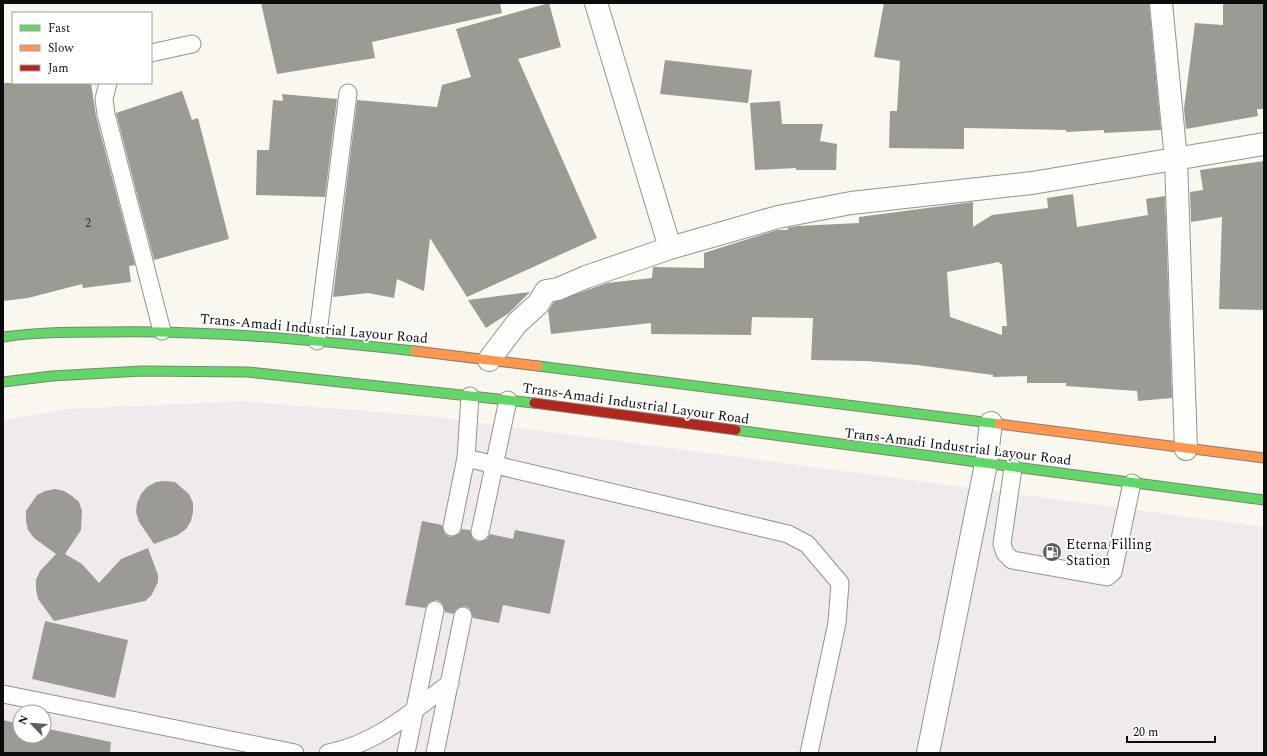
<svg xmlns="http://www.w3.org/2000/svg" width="1267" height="756" viewBox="0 0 1267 756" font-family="Spectral,serif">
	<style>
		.industrial { fill: #f1eaed; fill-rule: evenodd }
		.building { fill: #9c9a95; fill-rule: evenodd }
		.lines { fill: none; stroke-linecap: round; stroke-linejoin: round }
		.lane-casing { stroke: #93928e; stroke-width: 19 }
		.street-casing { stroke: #93928e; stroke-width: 24 }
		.fast-casing { stroke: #807f7c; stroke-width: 11 }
		.slow-casing { stroke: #807f7c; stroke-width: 11 }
		.jam-casing { stroke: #807f7c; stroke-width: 11 }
		.lane { stroke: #fefefd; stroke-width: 17 }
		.street { stroke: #fefefd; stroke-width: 22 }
		.fast { stroke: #63d668; stroke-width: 9 }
		.slow { stroke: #ff974d; stroke-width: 9 }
		.jam { stroke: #b3261e; stroke-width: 9 }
		.labels { text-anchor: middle; stroke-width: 4; stroke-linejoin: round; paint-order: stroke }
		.number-label { font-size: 12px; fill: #30302e }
		.street-label { font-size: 14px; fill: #0c0c0c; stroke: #fff }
		.poi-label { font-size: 14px; fill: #0c0c0c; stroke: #fff; text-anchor: start }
	</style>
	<rect width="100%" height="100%" fill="#faf7ef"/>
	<path class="industrial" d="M242,401l187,15 835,111v226h-1261v-333l64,-11zM20,712h24v24h-24z"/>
	<path class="building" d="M261,3h239l2,10 -130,29 3,16 -98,16z
		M549,3l12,44 -43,12 79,179 -130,59 -37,-59 -6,53 -27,-12 -3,19 -26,-5 -35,4 24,-197 80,7 5,-22 29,-8 -15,-48z
		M884,3h265l12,127 -57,3v-3l-38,2v-2l-102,-2v21l-75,-1 1,-37h7l3,-50 -26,-4z
		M1223,3h41v106h-7l1,7 -72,13 -2,-20 11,-86 28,2z
		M665,60l87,10 -4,33 -88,-9z
		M3,83h88l5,33 39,149 -6,1 2,16 -48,6 -1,-4 -54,14 -25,3z
		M182,91l10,29 6,-2 31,121 -75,21 -38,-147z
		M282,94l55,5 -12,98 -69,-2 1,-45h12l4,-50 10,1z
		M780,101l2,23h41l-3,17 17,3 -1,26h-40v-2l-41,2 -5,-67z
		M1264,161v149l-45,-1 3,-92 -31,5 -1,-30 13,-2 -3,-20z
		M1073,194l4,33 71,-12 -2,-16 19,-3 7,202 -34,3 -1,-10 -71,-5v-3h-39v-7l-34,1v-2l-76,-10 -51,-4 -55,-1 2,-42 -61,-1 -1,18 -100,-1v-11l-100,11 -3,-23 6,-9 53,-19 45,-5 1,-11 51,1v-15l73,-23h11l-1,-2 10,-2 62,-3v-6l114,-15v25l19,-12 56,-7 -1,-10zM999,262l1,2h2l5,62h-5v9l-52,-18 -3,-45z
		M530,292l-21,21 -23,15 -18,-28z
		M165,481l10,1 14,12 4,9v9l-2,9 -5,8 -8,6 -24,9 -15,-22 -3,-10 1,-9 4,-9 6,-7 9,-5z
		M55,489l9,2 8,5 7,6 3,9 -1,19 -16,24 17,10 17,19 22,-24 27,-11 10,27v7l-7,14 -6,5 -91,20 -16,-22 -2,-10v-9l4,-9 16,-17 -22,-16 -6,-8 -2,-9v-10l11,-16 8,-4z
		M422,521l20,4 3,9 5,3 9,-3 3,-5 8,1 3,9 5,3 9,-3 3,-5 23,5 2,-9 50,10 -15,74 -47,-9 -4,18 -26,-5 -3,-9 -5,-3 -9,3 -3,5 -8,-2 -3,-9 -5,-3 -9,3 -3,5 -20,-3z
		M45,621l83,19 -13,58 -83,-19z
		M3,720l17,4v12h24v-8l67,14 -1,11h-107z"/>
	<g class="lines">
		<defs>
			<path id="lane" d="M151,53l41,-9
				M108,83l-4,16 2,15 56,217
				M317,341l31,-248
				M466,458l322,76 19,10 33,39 -3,40 -28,130
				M1013,468l-11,76 3,9 7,7 95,17 6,-5 19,-89
				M452,527l14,-69 4,-62
				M480,532l28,-132
				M3,694l292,59
				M328,753c48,-9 84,-41 122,-70
				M406,753l29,-143
				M435,753l28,-137"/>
			<path id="street" d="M596,3l74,245
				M1161,3l15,157 10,289
				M489,360l28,-37 21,-19 8,-13 12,-2 28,-12 84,-29 108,-31 73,-14 181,-20 232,-39
				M928,753l58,-289 5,-41"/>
			<path id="fast" d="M3,337c34,-5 68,-5 103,-5 104,-2 206,8 309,19
				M538,366l461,58
				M3,382l49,-6 90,-5 106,1 286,31
				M736,430l528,70"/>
			<path id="slow" d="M415,351l123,15
				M999,424l265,34"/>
			<path id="jam" d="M534,403l202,27"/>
		</defs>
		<use href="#lane" class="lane-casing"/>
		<use href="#street" class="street-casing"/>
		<use href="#fast" class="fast-casing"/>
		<use href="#slow" class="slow-casing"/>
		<use href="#jam" class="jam-casing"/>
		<use href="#lane" class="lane"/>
		<use href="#street" class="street"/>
		<use href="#fast" class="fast"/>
		<use href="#slow" class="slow"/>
		<use href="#jam" class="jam"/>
	</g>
	<defs>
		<symbol id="fuel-disc" viewBox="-11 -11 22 22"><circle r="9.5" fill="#5f5e5b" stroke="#fff"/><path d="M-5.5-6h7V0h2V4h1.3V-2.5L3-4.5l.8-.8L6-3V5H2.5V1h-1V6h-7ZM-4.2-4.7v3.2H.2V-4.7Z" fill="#fff"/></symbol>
	</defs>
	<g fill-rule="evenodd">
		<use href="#fuel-disc" x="1041" y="541" width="22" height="22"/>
	</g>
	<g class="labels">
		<g class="number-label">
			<text x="88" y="227">2</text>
		</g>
		<g class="street-label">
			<text transform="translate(314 328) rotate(5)" y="5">Trans-Amadi Industrial Layour Road</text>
			<text transform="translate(636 403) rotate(8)" y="5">Trans-Amadi Industrial Layour Road</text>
			<text transform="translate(958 446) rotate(7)" y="5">Trans-Amadi Industrial Layour Road</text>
		</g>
		<g class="poi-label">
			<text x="1066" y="549">Eterna Filling<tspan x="1066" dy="16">Station</tspan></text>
		</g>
	</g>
	<rect width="1267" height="756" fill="none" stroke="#0c0c0c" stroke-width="8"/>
	<rect x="12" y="12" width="140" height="72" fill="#ffffff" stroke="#9e9e9e"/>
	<rect x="20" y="25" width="20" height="6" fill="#63d668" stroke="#9e9e9e"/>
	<text x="48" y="32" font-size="12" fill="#0c0c0c">Fast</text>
	<rect x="20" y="45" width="20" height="6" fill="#ff974d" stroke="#9e9e9e"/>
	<text x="48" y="52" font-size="12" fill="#0c0c0c">Slow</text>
	<rect x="20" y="65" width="20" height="6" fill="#b3261e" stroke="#9e9e9e"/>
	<text x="48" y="72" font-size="12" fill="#0c0c0c">Jam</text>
	<g transform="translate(32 724) rotate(295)"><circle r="19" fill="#ffffff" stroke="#9e9e9e"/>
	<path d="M0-3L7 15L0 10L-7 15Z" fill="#5f5e5b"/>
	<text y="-6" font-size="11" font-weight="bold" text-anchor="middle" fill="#0c0c0c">N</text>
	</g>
	<path d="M1127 736v6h88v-6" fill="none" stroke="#0c0c0c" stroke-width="2"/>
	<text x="1133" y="736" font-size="12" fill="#0c0c0c" stroke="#ffffff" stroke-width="3" paint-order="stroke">20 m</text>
</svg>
